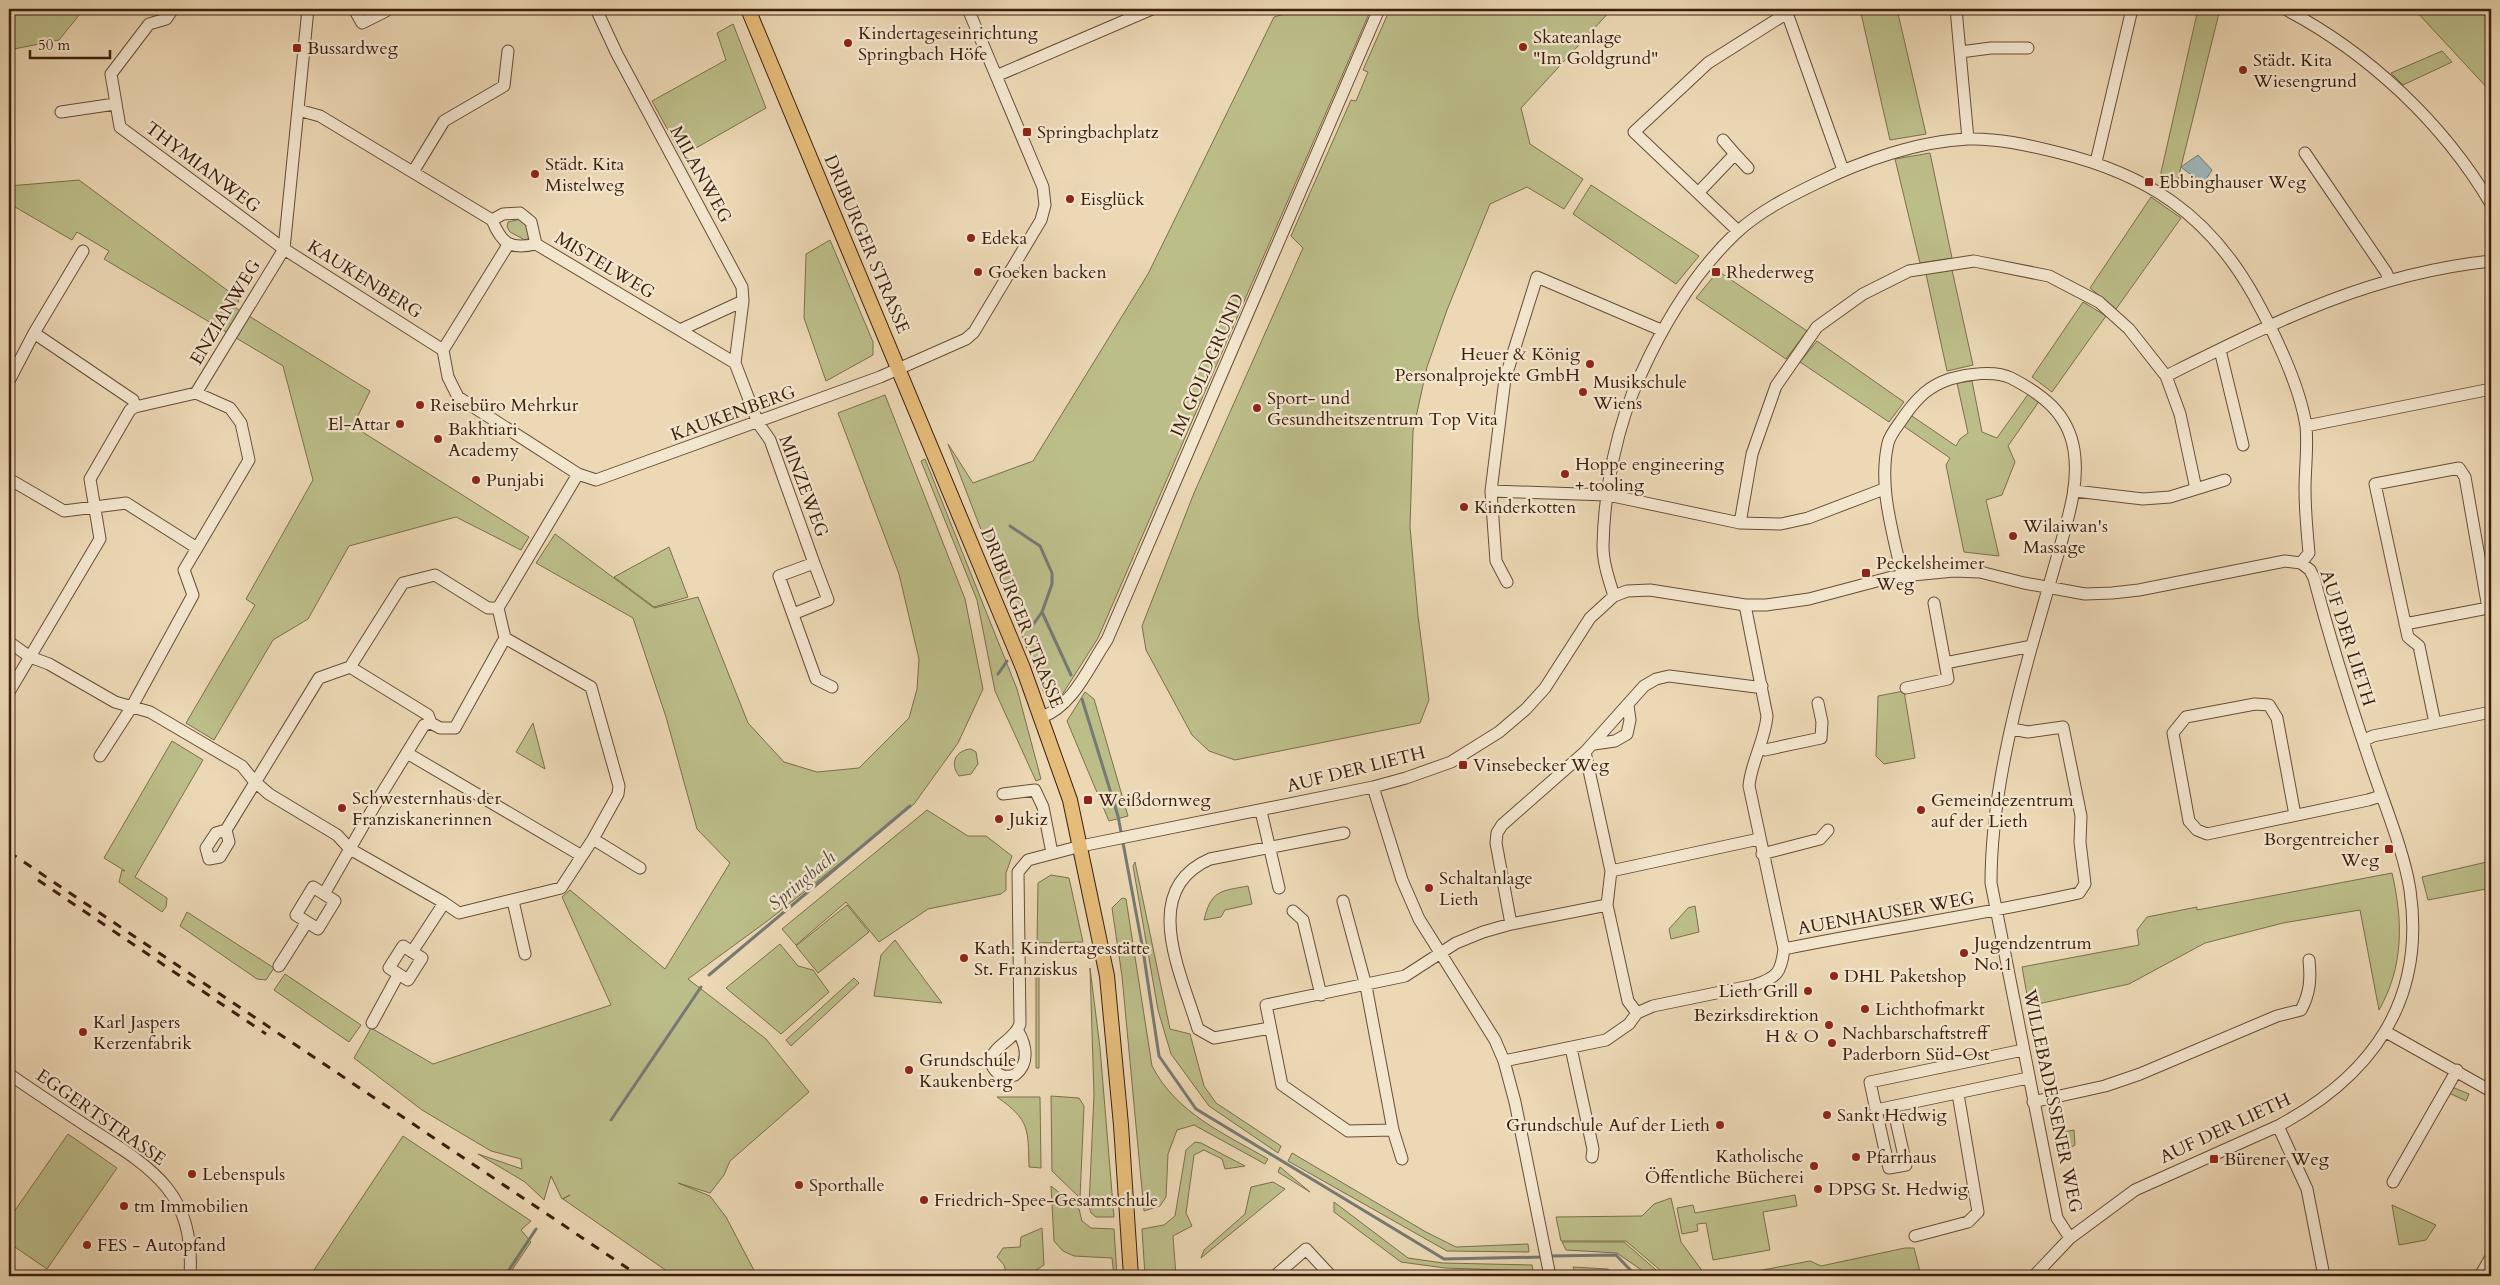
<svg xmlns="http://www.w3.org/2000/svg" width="2500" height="1285" viewBox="0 0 2500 1285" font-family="Cardo,serif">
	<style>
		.green { fill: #bcbe8a; stroke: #7c6e4c }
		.water { fill: #9fb6b9; stroke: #777974 }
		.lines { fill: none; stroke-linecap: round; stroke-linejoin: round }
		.stream { stroke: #777974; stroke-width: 3 }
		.minor-casing { stroke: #684c37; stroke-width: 13 }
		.major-casing { stroke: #3c1e0d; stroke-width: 16 }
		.minor { stroke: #f3e6cf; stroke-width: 11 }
		.major { stroke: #e6bc7a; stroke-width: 14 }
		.rail { stroke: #3c1e0d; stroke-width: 3; stroke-dasharray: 9 9; stroke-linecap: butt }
		.poi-dot { fill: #8f2418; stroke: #f3e6cf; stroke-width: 2 }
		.labels { text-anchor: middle; stroke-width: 4.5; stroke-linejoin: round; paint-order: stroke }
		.poi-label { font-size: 18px; fill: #3c1e0d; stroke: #f3e6cf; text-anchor: start }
		.street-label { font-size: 18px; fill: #3c1e0d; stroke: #f3e6cf }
		.water-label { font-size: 19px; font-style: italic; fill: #5a4c41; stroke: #f3e6cf }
	</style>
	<rect width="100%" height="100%" fill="#ecd8b5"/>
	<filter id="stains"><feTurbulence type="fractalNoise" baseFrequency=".004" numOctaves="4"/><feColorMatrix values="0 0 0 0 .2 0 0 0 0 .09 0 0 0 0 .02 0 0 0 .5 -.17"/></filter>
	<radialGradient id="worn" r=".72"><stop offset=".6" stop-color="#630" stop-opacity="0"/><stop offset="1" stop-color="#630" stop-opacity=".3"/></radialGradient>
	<path class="green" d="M9,9h75l-25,31 -50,10z
		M1300,9h71l-273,629 -36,57 -18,-2 -96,-249 25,39 60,-22 115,-187 126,-257z
		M1390,9h222l-91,99 9,36 53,35 -19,30 -37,-22 -37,17 -43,106 -20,57 -14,64 -3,96 8,89 11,84 -9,23 -185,37 -26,-9 -17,-16 -46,-85 -4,-24 52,-133 109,-245 -12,-12 60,-136 5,1 12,-29 -5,-2z
		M1860,9h37l29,125 -36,6z
		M2198,9h22l-44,178 -16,-10z
		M2414,9h65l12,14v69z
		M733,24l33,84 -84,48 -30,-55 74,-41 -9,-27z
		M2442,51l10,11 -49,23 -12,-12z
		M1930,153l22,105 -32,5 -25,-104z
		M79,180l160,119 -3,9 134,83 -17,35 176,111 -8,13 -65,-33 -107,29 -41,73 -35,21 -59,100 -28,-17 69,-118 -9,-6 67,-119 -30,-114 -179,-107 5,-8 -32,-19 -5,8 -57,-33 -6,10v-31z
		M1591,185l108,71 -23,28 -103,-70z
		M2151,197l30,21 -65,91 -26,-21z
		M521,219l7,4 1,15 -4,2 -15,-8 -3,-5 1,-5z
		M830,240l43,102v13l-47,26 -22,-63 2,-64z
		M1952,270l21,95 -26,6 -21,-97z
		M1718,271l89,60 -21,28 -90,-61z
		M2083,302l23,14 -54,76 -20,-15z
		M1817,341l87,61 -15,20 -89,-60z
		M1972,381l10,51 15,6 32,-45 11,7 -32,46 7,16 -13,33 -16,5 13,56 -35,-4 -18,-87 4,-7 -48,-33 7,-11 47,32 4,-7 8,-6 -11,-50z
		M885,395l80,204 18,90 -25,54 -44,61 -144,115 -82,60 78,60 43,53 -79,69 -6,14 -14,18 -32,-10 32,13 16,21 31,59h-83l-111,-77 7,-4 -8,4 -11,-23 -7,24 -19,-18 -47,-28 44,15 -1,-10 -30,-8 -69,-41 -68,-52 17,-30 62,36 178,-59 -49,-108 8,-7 95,79 65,-106 -33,-34 -31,-112 -33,-99 -97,-55 19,-29 99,74 44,-11 50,126 36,39 33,10 42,-4 50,-50 8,-29 2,-30 -20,-85 -61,-161z
		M925,459l92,230 24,90 -5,2 -41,-90 -18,-91 -56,-139z
		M669,547l19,50 -34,10 -40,-30z
		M1904,691l11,67 -31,6 -8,-8 2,-60z
		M1085,692l9,7 34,117 -19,5 -42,-100z
		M533,723l12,46 -29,-17z
		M172,741l31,19 -68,117 32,21 -1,9 -4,5 -43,-30 3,-12 3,1 -21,-13z
		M971,749l5,3 2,12 -7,10 -12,2c-10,-13 -3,-26 12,-27z
		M927,810l41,26h18l26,20 -6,17v17l-5,4 -73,15 -49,33 -33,-40 -50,43 -14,-16z
		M2491,861v27l-63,12 -6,-23z
		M1135,862l35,167 20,5 14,52 12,17 65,43 -3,7 -69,-47 -38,-52 -13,-44 -25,-144z
		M2392,873c11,48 12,93 -13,137l-19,-100 -77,13 -78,20 -76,41 -100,22 -7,-39 117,-22 -2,-15 10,-13 50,-10v3z
		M1051,875l18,3 14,64 -46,1 1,-60z
		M1248,886l4,18 -27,6 -4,7 -17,3c7,-30 17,-29 44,-34z
		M1122,898l4,1 26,167c24,47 73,68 116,93l-3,5 -71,-39 -17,5 -9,24 -2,43 -6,9 -16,5 -22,-235 -10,-68z
		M847,905l22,27 -51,41 -22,-27z
		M1695,906l4,26 -28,7 -2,-10 19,-21z
		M187,912l87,56 -8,12 -9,-1 -77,-53z
		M895,940l47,63 -68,-7 7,-41z
		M780,944l18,22 15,4 16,22 -48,42 -55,-46z
		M1036,966h3v102h-3z
		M1090,968l10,80 14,169h-18l-5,-4 -2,-7 5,-112z
		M285,974l76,51 -12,17 -75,-52z
		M854,978l5,5 -68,63 -5,-6z
		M2452,1087l17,7 -3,7 -17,-8z
		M1051,1096l28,2 5,8 -4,92 -28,-27z
		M997,1097h43l1,71 -12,-1c-1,-38 1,-47 -32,-70z
		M2074,1130l1,15 -13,8 -4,-20z
		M68,1134l49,34 -70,101 -38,-26v-24z
		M403,1136l128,85 -10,9 10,12 -23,34h-198z
		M1195,1142l6,1 44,23 -20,3 -3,-10 -18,-9 -10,5 -8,58 6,13 -19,10 3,40h-31l-3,-47 22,-4 11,-9 11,-66z
		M1292,1153l134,79 30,15 72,-3 1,8 -82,-1 -159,-90z
		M1280,1167l30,25 -32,-20z
		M1273,1182l12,7 -84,69 3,-8 41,-36 6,-27z
		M1051,1186l28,23 3,12 9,7 23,1 3,47h-3l-2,-18 -38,-2 -11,-5 -9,-10z
		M1795,1195l2,11 -34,6 7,38 -57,10 -7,-37 -9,1 1,7 -16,3 -5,-26 16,-3 2,8z
		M1671,1198l10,44 25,34h-39l-41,-35h-65l-5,-24 86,-1 12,-12z
		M1334,1202l74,56 35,5 89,2 1,6 -88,-3 -44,-6 -67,-50z
		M2392,1205l44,20 -10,15 -27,5z
		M1042,1228l2,37 -17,11h-20l-3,-11 -7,-8 6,-9 17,-1 1,-10z
		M1562,1242h62l39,34h-13l-33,-23 -51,-3z
		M1905,1248h9l7,28h-190l79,-15 11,5z
		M1573,1267l34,2 16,7h-46z"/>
	<path class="water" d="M2198,155l14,15 -9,14 -22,-17z"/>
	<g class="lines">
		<path class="stream" d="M1010,526l30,20 12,27v11l-10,28 -12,17
			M1042,612l29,63
			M998,674l9,-13
			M1082,699l36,117 25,134 16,106 37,53 248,150 99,-2
			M709,975l201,-169
			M611,1120l90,-133
			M1550,1256l66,-1 20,21
			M505,1276l31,-47"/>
		<defs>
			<path id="minor" d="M173,9l-7,10 -17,5 -38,50 9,53 164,122 -88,144
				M308,9l-24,240 159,101 5,27 10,20 120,77 18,6 284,-103 86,-38 8,-7 67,-112 4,-15 -2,-18 -75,-178
				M354,9l8,14 24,-12 -1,-2
				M596,9l21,45 125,233 1,14 -8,62
				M1956,9l12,130
				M2285,9c84,44 158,114 206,195
				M1960,52l31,-4h37
				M996,76l156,-67
				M298,110l22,6 172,104c10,24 18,30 44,24l199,119 23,60 12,17 44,123 -35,13 37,103 16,8
				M61,112l54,-8
				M1723,140l12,14
				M2305,153l81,119 3,7
				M2096,162l36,-153
				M413,172l31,-51 60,-35 4,-35
				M1698,193l37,-39 13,14
				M492,220l11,-6 17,-1 11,9 5,22
				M1738,231l-104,-99 74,-69 79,-50 56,157
				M680,330l63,-29
				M1661,330l-124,-53 -32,102 -14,112 117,4 132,28 41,1 27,-6 76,-29
				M34,333l99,67 2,7
				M443,350l65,-105
				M2220,350l23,95
				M2166,376c109,-54 202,-102 325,-115
				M9,381l25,-48 49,-82
				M2306,426l185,-37
				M9,479l55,32 62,-8 71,45
				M1491,491l5,70 11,21
				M2075,491l68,8 27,-2 55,-17
				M1740,523l12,-69 24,-68 41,-59 46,-33 46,-23 65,-10 75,15 50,26 30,27 37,47 14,38 16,75
				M1902,575c-9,-43 -24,-88 -14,-132 2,-9 12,-20 17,-28 13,-18 24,-29 45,-36 17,-5 45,-9 61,-1 31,16 57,35 63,72 5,31 -4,61 -12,90 -10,35 -20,70 -30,105 -21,75 -41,160 -41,238l66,335 13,20
				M1614,596c-5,-16 -11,-33 -11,-50 1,-56 14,-122 38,-172 24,-53 53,-101 95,-141 24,-22 52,-36 81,-50 44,-22 102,-42 151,-44 29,-1 60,6 88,13 91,22 152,62 198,144 20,36 46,90 52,130 2,20 -1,43 -1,63 0,21 2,43 4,64l-8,10
				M793,614l35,-14 -14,-37
				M2405,624l83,-16 -23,-131 -6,-9 -84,16 33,153 11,9 16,77
				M9,642l21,15 19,7 66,38 35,10 92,54 12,15 15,13 68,41 13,14 93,53 16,11 102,-25 32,-49 25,-45 1,-8 -28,-99 -86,-49 -7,-30
				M1945,663l87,-17
				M350,667l78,48 3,8 9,5h15l50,-90
				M1906,688l42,-9 -14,-76
				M9,692l91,-153 -10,-60 40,-69 5,-3 61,-14 34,15 11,15 8,37 -65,110 9,25 -62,113 -31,48
				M1042,717c32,-12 47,-51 65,-77l272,-631
				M2363,741l10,-5 118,-24
				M1594,744l21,-3 12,-7 3,-14 -2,-15
				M1760,748l5,2 56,-12 1,-16 -4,-19
				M1585,752l26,119
				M407,753l175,103
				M1373,787l29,93 17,39 76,121 9,21 11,41 35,174
				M1003,794l32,-4 8,17 9,46
				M1261,811l18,77
				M2295,815l-18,-97 -8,-13 -14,-1 -69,13 -13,16 16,88 8,9 10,4 161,-34 13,-4
				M226,830l3,12 -9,15 -11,2 -3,-11 10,-15 10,-3 93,-152 31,-11 53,-84 32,-8 53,33h10l80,-134
				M593,839l47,29
				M1762,854l58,-15 8,-9
				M313,887l22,14 -17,28 -22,-14z
				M324,894l55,-96 45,-73 7,-2
				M513,901l12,53
				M1343,901l23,85 27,144 -45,1 -66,-46 -16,-80 139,-29 51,-33 27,-11 28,-8 96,-19 4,-34 148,-32
				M1607,905l21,96 9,12
				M1293,911l10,9 18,75
				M1511,924l-15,-81 1,-10 5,-8 83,-73 59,-66 12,-7 13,-3 87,11 6,-1
				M403,946l19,12 -14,22 -19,-12z
				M1784,949c98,-20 197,-34 295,-56l6,-9 -5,-42 1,-26 -18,-89 -35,5 -16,-3
				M412,952l32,-49
				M279,966l28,-44
				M372,1023l26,-48
				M1270,1028l-56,10 -16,-9c-16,-54 -60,-139 12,-170l134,-26
				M1018,1031c8,14 12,32 -3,44 -13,4 -20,-1 -25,-14 5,-17 25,-21 30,-37l-2,-152 10,-12 53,-14 292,-59 33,-9 45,-16 48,-30 27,-23 19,-21 45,-70 24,-22 13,-5 23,-1 95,15h21l43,-6 83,-22 62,-6 26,1 44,11 61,11 27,-1 27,-3 146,-29 16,2
				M2386,1032l105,59
				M1571,1048l22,101 -1,8
				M2023,1050l-153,32 6,28 152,-32
				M1504,1061l102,-21 23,-16 8,-11 16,-7 102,-21c23,-8 26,-13 29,-36l-35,-163c2,-24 16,-45 18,-70l-22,-111
				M9,1074c27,19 55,37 82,55 63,40 104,65 99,147
				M2033,1102l72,-16 35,-12 137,-58 24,-6c9,-17 10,-31 8,-50
				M1876,1110l13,58 17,-3 -13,-58
				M2278,1126l29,63 17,87
				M1393,1130l9,29
				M2393,1182l64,-112
				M1915,1236l53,-14 10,-10 -20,-118
				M1275,1276l31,-27 25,27
				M2034,1276l36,-38 65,-48 143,-64c95,-51 148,-125 132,-236 -6,-40 -29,-94 -42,-134 -20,-59 -38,-117 -54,-178l-4,-8 -9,-7
				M2480,1276l11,-19"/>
			<path id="major" d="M748,9l275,659 47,132 37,176 14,149 10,151"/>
		</defs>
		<use href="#minor" class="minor-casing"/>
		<use href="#major" class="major-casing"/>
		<use href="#minor" class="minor"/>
		<use href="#major" class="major"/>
		<path class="rail" d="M9,852l630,424
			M38,880l228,154"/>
	</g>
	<g class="poi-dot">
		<circle cx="848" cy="43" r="5"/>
		<circle cx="1523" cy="47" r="5"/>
		<rect x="292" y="43" width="10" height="10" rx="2.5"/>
		<circle cx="2243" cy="70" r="5"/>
		<rect x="1022" y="127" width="10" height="10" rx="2.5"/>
		<circle cx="535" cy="174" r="5"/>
		<rect x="2144" y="177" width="10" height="10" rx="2.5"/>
		<circle cx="1070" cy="199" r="5"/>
		<circle cx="971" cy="238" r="5"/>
		<circle cx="978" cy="272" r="5"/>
		<rect x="1711" y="267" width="10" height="10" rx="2.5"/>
		<circle cx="1590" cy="364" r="5"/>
		<circle cx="1583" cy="392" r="5"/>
		<circle cx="420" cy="405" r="5"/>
		<circle cx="1257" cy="408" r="5"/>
		<circle cx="400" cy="424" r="5"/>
		<circle cx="438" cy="439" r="5"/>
		<circle cx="1565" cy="474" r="5"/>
		<circle cx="476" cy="480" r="5"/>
		<circle cx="1464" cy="507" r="5"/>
		<circle cx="2013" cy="536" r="5"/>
		<rect x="1861" y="568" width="10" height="10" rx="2.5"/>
		<rect x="1458" y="760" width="10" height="10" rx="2.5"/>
		<rect x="1083" y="795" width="10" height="10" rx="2.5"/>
		<circle cx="342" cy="808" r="5"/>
		<circle cx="1921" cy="810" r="5"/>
		<circle cx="999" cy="819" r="5"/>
		<rect x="2384" y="844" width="10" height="10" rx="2.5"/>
		<circle cx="1429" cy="888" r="5"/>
		<circle cx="1964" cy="953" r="5"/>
		<circle cx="964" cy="958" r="5"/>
		<circle cx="1834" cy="976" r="5"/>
		<circle cx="1808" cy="991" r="5"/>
		<circle cx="1865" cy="1009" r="5"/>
		<circle cx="1829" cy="1025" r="5"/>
		<circle cx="83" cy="1032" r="5"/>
		<circle cx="1832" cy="1043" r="5"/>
		<circle cx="909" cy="1070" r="5"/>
		<circle cx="1827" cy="1115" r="5"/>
		<circle cx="1720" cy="1125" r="5"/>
		<circle cx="1856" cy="1157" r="5"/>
		<rect x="2209" y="1154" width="10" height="10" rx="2.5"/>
		<circle cx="1814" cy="1166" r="5"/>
		<circle cx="192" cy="1174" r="5"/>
		<circle cx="799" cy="1185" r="5"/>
		<circle cx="1818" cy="1189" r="5"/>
		<circle cx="924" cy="1200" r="5"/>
		<circle cx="124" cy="1206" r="5"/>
		<circle cx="87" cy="1245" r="5"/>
	</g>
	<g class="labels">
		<g class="poi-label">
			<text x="858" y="39">Kindertageseinrichtung<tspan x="858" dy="21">Springbach Höfe</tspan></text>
			<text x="1533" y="43">Skateanlage<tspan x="1533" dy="21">"Im Goldgrund"</tspan></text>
			<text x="307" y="54">Bussardweg</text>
			<text x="2253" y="66">Städt. Kita<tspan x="2253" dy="21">Wiesengrund</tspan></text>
			<text x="1037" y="138">Springbachplatz</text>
			<text x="545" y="170">Städt. Kita<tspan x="545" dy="21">Mistelweg</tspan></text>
			<text x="2159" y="188">Ebbinghauser Weg</text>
			<text x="1080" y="205">Eisglück</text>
			<text x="981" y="244">Edeka</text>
			<text x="988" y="278">Goeken backen</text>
			<text x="1726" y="278">Rhederweg</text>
			<text x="1580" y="360" text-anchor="end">Heuer &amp; König<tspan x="1580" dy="21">Personalprojekte GmbH</tspan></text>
			<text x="1593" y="388">Musikschule<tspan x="1593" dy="21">Wiens</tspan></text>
			<text x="1267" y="404">Sport- und<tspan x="1267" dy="21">Gesundheitszentrum Top Vita</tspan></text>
			<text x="430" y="411">Reisebüro Mehrkur</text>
			<text x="390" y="430" text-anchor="end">El-Attar</text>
			<text x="448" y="435">Bakhtiari<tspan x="448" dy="21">Academy</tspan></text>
			<text x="1575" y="470">Hoppe engineering<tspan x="1575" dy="21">+ tooling</tspan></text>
			<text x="486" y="486">Punjabi</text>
			<text x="1474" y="513">Kinderkotten</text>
			<text x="2023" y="532">Wilaiwan's<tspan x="2023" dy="21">Massage</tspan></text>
			<text x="1876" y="569">Peckelsheimer<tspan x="1876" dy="21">Weg</tspan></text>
			<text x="1473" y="771">Vinsebecker Weg</text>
			<text x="352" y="804">Schwesternhaus der<tspan x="352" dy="21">Franziskanerinnen</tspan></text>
			<text x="1098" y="806">Weißdornweg</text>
			<text x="1931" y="806">Gemeindezentrum<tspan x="1931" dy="21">auf der Lieth</tspan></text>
			<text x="1009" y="825">Jukiz</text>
			<text x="2379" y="845" text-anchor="end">Borgentreicher<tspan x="2379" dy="21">Weg</tspan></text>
			<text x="1439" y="884">Schaltanlage<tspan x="1439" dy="21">Lieth</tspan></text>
			<text x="1974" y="949">Jugendzentrum<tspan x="1974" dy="21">No.1</tspan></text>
			<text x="974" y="954">Kath. Kindertagesstätte<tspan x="974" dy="21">St. Franziskus</tspan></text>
			<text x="1844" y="982">DHL Paketshop</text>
			<text x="1798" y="997" text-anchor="end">Lieth Grill</text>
			<text x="1875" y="1015">Lichthofmarkt</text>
			<text x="1819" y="1021" text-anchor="end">Bezirksdirektion<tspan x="1819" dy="21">H &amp; O</tspan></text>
			<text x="93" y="1028">Karl Jaspers<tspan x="93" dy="21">Kerzenfabrik</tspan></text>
			<text x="1842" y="1039">Nachbarschaftstreff<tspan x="1842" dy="21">Paderborn Süd-Ost</tspan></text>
			<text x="919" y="1066">Grundschule<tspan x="919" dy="21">Kaukenberg</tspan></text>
			<text x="1837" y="1121">Sankt Hedwig</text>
			<text x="1710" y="1131" text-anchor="end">Grundschule Auf der Lieth</text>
			<text x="1804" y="1162" text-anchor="end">Katholische<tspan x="1804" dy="21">Öffentliche Bücherei</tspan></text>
			<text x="1866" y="1163">Pfarrhaus</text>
			<text x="2224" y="1165">Bürener Weg</text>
			<text x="202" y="1180">Lebenspuls</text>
			<text x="809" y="1191">Sporthalle</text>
			<text x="1828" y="1195">DPSG St. Hedwig</text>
			<text x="934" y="1206">Friedrich-Spee-Gesamtschule</text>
			<text x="134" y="1212">tm Immobilien</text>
			<text x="97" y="1251">FES - Autopfand</text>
		</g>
		<g class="street-label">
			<text transform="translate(203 167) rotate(37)" y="6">THYMIANWEG</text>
			<text transform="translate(701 174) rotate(61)" y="6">MILANWEG</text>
			<text transform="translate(867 244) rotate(67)" y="6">DRIBURGER STRASSE</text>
			<text transform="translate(605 265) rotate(31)" y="6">MISTELWEG</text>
			<text transform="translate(365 279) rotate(32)" y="6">KAUKENBERG</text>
			<text transform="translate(225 312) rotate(-59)" y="6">ENZIANWEG</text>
			<text transform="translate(1207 365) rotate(-66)" y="6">IM GOLDGRUND</text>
			<text transform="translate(733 413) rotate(-20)" y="6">KAUKENBERG</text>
			<text transform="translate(804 486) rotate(69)" y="6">MINZEWEG</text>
			<text transform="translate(1022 618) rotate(68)" y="6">DRIBURGER STRASSE</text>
			<text transform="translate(2348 638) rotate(72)" y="6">AUF DER LIETH</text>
			<text transform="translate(1356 769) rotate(-14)" y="6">AUF DER LIETH</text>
			<text transform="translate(1886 913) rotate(-10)" y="6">AUENHAUSER WEG</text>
			<text transform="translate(2053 1101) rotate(78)" y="6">WILLEBADESSENER WEG</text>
			<text transform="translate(101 1117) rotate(35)" y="6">EGGERTSTRASSE</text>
			<text transform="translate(2225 1128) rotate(-25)" y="6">AUF DER LIETH</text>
		</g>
		<g class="water-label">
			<text transform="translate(801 880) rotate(-40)" y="7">Springbach</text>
		</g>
	</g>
	<rect width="2500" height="1285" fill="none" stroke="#ecd8b5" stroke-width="30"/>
	<rect x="10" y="10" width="2480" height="1265" fill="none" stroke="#3c1e0d" stroke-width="2.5"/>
	<rect x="15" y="15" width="2470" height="1255" fill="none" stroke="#3c1e0d"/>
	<path d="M30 50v8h80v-8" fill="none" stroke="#3c1e0d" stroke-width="2.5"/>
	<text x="38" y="50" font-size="15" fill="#3c1e0d" stroke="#f3e6cf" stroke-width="4" paint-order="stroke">50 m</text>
	<rect width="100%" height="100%" filter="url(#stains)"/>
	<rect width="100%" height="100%" fill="url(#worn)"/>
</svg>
